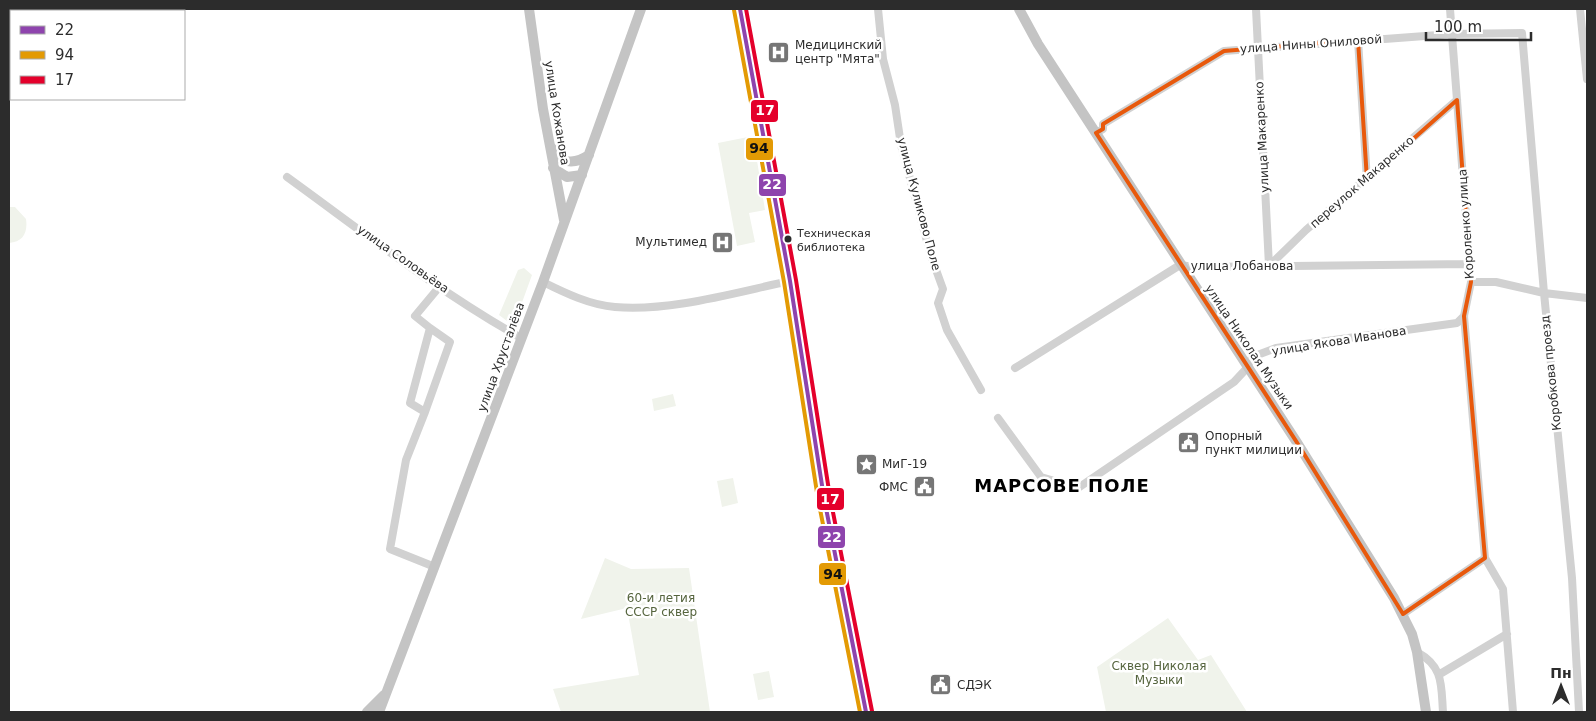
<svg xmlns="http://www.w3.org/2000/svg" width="1596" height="721" viewBox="0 0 1596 721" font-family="'DejaVu Sans',sans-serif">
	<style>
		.green { fill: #f0f3eb }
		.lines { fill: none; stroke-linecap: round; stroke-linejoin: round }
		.minor { stroke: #d1d1d1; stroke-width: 8 }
		.major { stroke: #c4c4c4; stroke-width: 10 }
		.bus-1-casing { stroke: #fff; stroke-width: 8 }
		.bus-2-casing { stroke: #fff; stroke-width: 8 }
		.bus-3-casing { stroke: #fff; stroke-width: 8 }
		.bus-1 { stroke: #8e44ad; stroke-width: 4 }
		.bus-2 { stroke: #e39a04; stroke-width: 4 }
		.bus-3 { stroke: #e4002b; stroke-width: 4 }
		.marked { fill: none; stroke: #e8590c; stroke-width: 4; stroke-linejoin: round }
		.bus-dot { fill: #2c2c2c; stroke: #fff; stroke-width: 2 }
		.labels { text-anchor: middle; stroke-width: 5; stroke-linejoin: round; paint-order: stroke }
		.bus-label { font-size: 11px; fill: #2c2c2c; stroke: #fff; text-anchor: start }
		.street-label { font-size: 12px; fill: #2c2c2c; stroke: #fff }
		.poi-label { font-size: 12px; fill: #2c2c2c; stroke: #fff; text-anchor: start }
		.park-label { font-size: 12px; fill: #55643d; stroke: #fff }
		.district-label { font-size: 18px; font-weight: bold; letter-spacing: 1px; fill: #000; stroke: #fff }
		.line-badge { stroke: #fff; stroke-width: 2 }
		.badge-label { font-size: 14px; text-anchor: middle; font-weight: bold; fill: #fff }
		.pale-badge-label { font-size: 14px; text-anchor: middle; font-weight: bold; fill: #111 }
	</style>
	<rect width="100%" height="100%" fill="#fff"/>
	<path class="green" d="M753,136l12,74 -16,3 6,29 -18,4 -19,-103z
		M9,207h6l11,12c2,14 -3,23 -17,24z
		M524,268l8,7 -16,44 -9,2 -8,-6 19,-45z
		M673,394l3,12 -22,5 -2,-12z
		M733,478l5,25 -16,4 -5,-26z
		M605,558l26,11 58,-1 21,144h-149l-8,-23 86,-14 -12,-67 -46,11z
		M1168,618l30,42 13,-5 36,57h-141l-9,-45z
		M769,671l5,26 -16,3 -5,-26z"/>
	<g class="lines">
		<path class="minor" d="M878,9l5,50 12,46 6,40 30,111 12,33 -5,14 9,27 34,60
			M1256,9l13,257
			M1450,9l21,273 -7,34 21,242 18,31 10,123
			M1580,9l7,70
			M1358,40l9,140
			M1096,133l7,-4v-5l121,-73 228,-17 70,-1 22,260 28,285 7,134
			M287,177c76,55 152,115 234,161
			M1269,266l37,-36 151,-130
			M543,282c22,11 47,23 72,25 54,5 122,-15 175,-26
			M1471,282h25l48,11 43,5
			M1015,368l165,-103 14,2 275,-3
			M425,412l25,-70 -20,-14
			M998,418l43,59 37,11 156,-106 13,-14 5,-11 24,-9 181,-25 7,-7
			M435,567l-45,-18 16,-89 19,-48 -15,-9 20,-75 -15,-12 25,-30
			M1403,614l82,-56
			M1417,652c27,15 24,33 26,60
			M1440,674l67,-40"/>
		<path class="major" d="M529,9l14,100 21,111
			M740,9l50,272 34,217 42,214
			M1019,9l19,35 258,397 98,157 18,36 5,18 9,60
			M551,147c8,17 23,18 38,8
			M553,168l14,9 15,-2
			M367,712l17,-17
			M379,712l164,-430 98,-273"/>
		<defs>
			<path id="bus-1" d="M740,9l50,272 34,217 42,214"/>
			<path id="bus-2" d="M734,10l50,272 34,217 42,213"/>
			<path id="bus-3" d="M746,9l50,271 34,217 42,214"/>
		</defs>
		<use href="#bus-1" class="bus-1-casing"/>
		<use href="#bus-2" class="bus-2-casing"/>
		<use href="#bus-3" class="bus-3-casing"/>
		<use href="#bus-1" class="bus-1"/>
		<use href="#bus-2" class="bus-2"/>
		<use href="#bus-3" class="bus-3"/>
	</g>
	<path class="marked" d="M1358,40l9,140 90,-80 14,182 -7,34 21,242 -82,56 -107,-173 -200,-308 7,-4v-5l121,-73z"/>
	<defs>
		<symbol id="hospital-square" viewBox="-11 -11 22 22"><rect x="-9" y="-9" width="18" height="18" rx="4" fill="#767676" stroke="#fff"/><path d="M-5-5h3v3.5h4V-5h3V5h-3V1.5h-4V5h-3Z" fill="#fff"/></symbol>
		<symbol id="civic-square" viewBox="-11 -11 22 22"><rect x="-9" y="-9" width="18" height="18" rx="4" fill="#767676" stroke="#fff"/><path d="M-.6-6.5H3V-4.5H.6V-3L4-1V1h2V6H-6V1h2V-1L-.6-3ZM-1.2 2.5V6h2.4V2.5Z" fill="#fff"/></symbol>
		<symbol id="sight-square" viewBox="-11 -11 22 22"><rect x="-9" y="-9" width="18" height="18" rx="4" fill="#767676" stroke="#fff"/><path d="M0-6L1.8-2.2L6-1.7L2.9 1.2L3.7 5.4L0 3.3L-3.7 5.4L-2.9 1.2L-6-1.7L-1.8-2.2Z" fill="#fff"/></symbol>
	</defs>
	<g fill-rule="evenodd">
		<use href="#hospital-square" x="766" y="40" width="25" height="25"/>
		<use href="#hospital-square" x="710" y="230" width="25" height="25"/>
		<use href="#civic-square" x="1176" y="430" width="25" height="25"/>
		<use href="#sight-square" x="854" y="452" width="25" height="25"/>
		<use href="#civic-square" x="912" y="474" width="25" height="25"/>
		<use href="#civic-square" x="928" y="672" width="25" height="25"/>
	</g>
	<circle class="bus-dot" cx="788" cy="239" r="4.5"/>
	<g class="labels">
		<g class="bus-label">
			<text x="797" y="237">Техническая<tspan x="797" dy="14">библиотека</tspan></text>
		</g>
		<g class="street-label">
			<text transform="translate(1311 44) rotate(-4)" y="4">улица Нины Ониловой</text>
			<text transform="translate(557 113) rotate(81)" y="4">улица Кожанова</text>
			<text transform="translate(1262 137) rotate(-93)" y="4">улица Макаренко</text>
			<text transform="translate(1362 182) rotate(-41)" y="4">переулок Макаренко</text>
			<text transform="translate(919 204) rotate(75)" y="4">улица Куликово Поле</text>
			<text transform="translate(1466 224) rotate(-94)" y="4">Короленко улица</text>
			<text transform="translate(403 259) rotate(35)" y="4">улица Соловьёва</text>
			<text x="1242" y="270">улица Лобанова</text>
			<text transform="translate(1339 341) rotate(-9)" y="4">улица Якова Иванова</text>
			<text transform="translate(1249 347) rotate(56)" y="4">улица Николая Музыки</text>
			<text transform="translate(501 357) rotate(-70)" y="4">улица Хрусталёва</text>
			<text transform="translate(1551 373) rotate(-96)" y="4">Коробкова проезд</text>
		</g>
		<g class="poi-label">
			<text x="795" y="49">Медицинский<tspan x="795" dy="14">центр "Мята"</tspan></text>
			<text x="707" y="246" text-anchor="end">Мультимед</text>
			<text x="1205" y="440">Опорный<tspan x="1205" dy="14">пункт милиции</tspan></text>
			<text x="882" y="468">МиГ-19</text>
			<text x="908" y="491" text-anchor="end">ФМС</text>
			<text x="957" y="689">СДЭК</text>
		</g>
		<g class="park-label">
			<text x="661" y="602">60-и летия<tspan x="661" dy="14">СССР сквер</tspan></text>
			<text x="1159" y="670">Сквер Николая<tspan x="1159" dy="14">Музыки</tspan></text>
		</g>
		<g class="district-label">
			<text x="1062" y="492">МАРСОВЕ ПОЛЕ</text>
		</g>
	</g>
	<g class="line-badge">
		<rect x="750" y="99" width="29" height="24" rx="5" fill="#e4002b"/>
		<rect x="745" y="137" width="29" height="24" rx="5" fill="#e39a04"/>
		<rect x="758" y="173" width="29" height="24" rx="5" fill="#8e44ad"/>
		<rect x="816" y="487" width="29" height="24" rx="5" fill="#e4002b"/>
		<rect x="817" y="525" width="29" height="24" rx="5" fill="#8e44ad"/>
		<rect x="818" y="562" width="29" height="24" rx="5" fill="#e39a04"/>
	</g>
	<g class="badge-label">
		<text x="765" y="115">17</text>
		<text x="772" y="189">22</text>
		<text x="830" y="504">17</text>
		<text x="832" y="542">22</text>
	</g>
	<g class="pale-badge-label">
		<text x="759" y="153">94</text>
		<text x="833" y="579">94</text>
	</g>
	<rect width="1596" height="721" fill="none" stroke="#2c2c2c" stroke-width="20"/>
	<rect x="10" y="10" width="175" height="90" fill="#ffffff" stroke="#ababab"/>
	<rect x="20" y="26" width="25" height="8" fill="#8e44ad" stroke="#ababab"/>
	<text x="55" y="35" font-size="15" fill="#2c2c2c">22</text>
	<rect x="20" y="51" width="25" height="8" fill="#e39a04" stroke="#ababab"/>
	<text x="55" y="60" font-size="15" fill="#2c2c2c">94</text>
	<rect x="20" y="76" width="25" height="8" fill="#e4002b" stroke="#ababab"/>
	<text x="55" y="85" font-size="15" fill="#2c2c2c">17</text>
	<g transform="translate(1561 686)" stroke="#ffffff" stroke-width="4" paint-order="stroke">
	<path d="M0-4L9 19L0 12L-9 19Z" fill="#2c2c2c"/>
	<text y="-8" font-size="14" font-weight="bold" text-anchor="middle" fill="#2c2c2c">Пн</text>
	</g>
	<path d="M1426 32v8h105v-8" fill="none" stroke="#2c2c2c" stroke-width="2.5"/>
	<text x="1434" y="32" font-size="15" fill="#2c2c2c" stroke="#ffffff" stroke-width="4" paint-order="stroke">100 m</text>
</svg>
